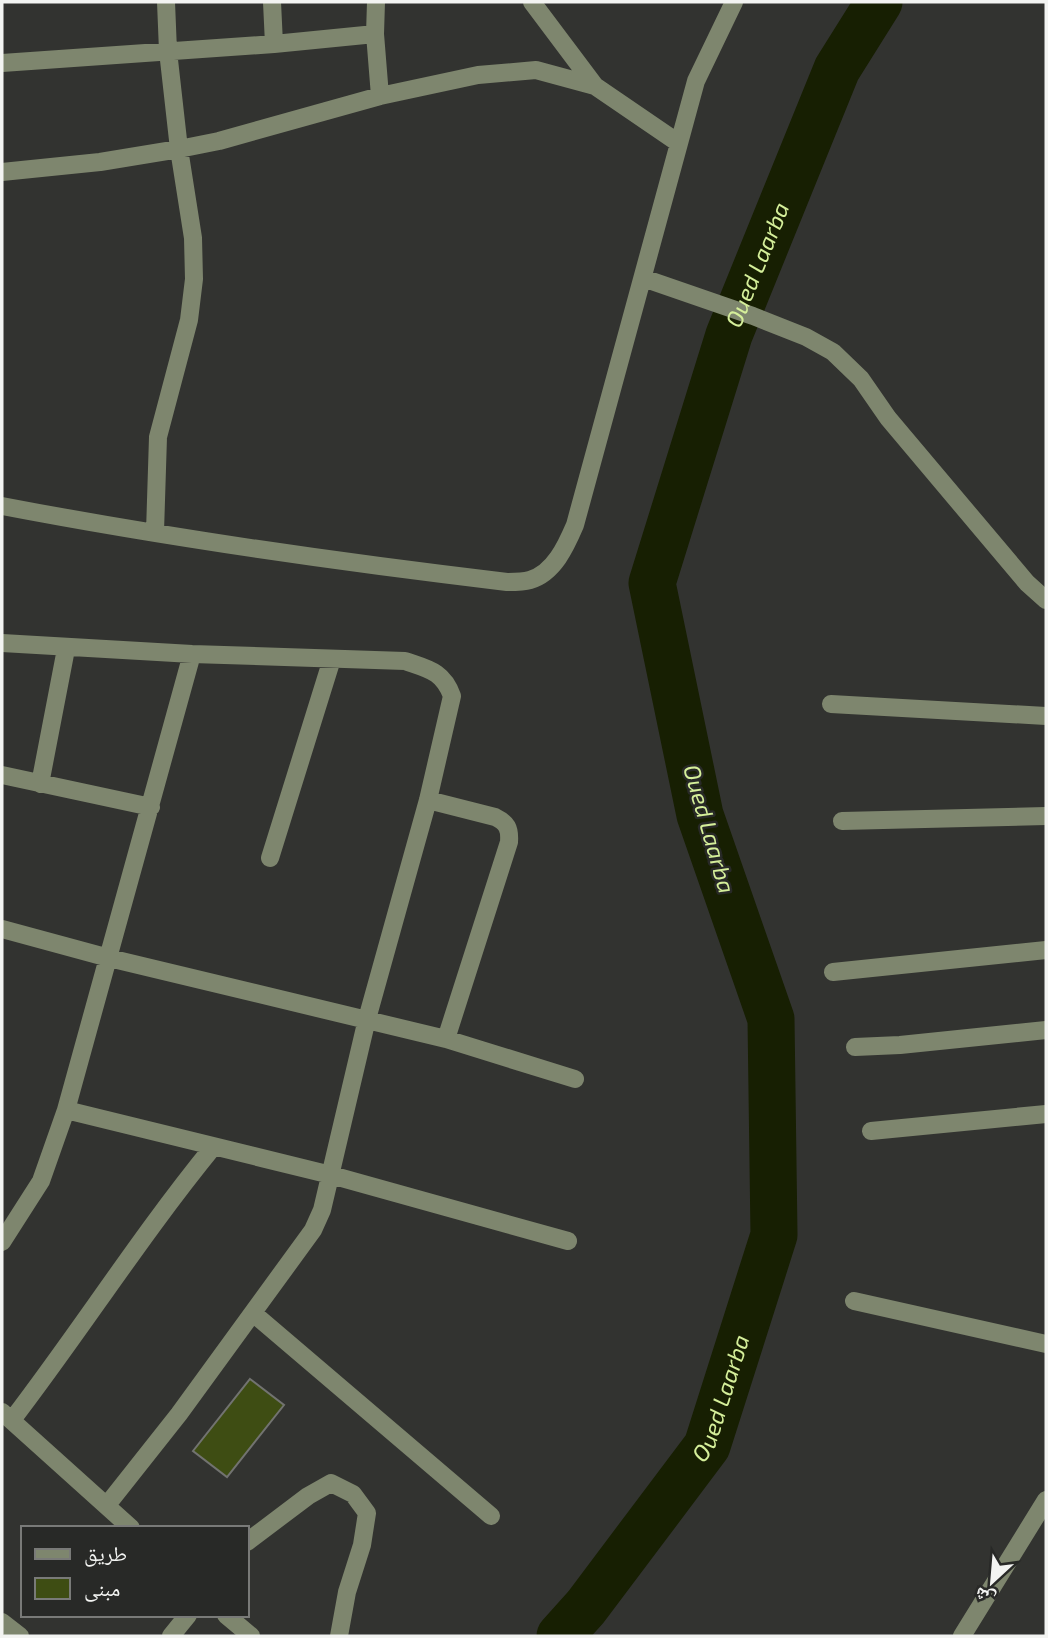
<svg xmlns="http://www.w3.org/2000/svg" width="1048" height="1638" viewBox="0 0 1048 1638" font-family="'Exo 2','Noto Naskh Arabic',sans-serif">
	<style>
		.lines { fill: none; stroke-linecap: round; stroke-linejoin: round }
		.river { stroke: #171f02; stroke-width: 47 }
		.building { fill: #3e4d13; stroke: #727370; stroke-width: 2 }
		.minor { stroke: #7e866e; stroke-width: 18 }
		.labels { text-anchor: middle; stroke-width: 5; stroke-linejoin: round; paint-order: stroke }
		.water-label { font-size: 23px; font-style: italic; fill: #d5ef9a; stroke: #282927 }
	</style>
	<rect width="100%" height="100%" fill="#323330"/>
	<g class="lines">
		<path class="river" id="s1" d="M560,1636l26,-29 121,-161 67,-211 -3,-216 -71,-204 -48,-232 77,-248 108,-266 42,-67"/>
	</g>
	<path class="building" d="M250,1379l34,26 -57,72 -34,-26z"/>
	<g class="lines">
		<path class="minor" d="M272,2l2,42
			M376,2l-1,32 5,62
			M532,2l63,84
			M2,63l272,-19 101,-10
			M2,172l98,-10 79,-13 40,-8 161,-45 98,-21 58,-5 59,16 82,56
			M643,278l110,38 53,21 27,15 28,27 27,39 139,165 19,17
			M2,506c167,32 336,56 505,76 7,0 16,0 23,-2 24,-7 36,-34 45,-55l121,-444 38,-79
			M155,532l3,-95 31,-117 5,-41 -1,-41 -14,-89 -11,-98 -2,-49
			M2,643l190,11 213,7c23,8 38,10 47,35l-24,104 -61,219 -45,191 -9,20 -134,184 -72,91
			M192,654l-126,456 265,65 237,66
			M831,704l215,12
			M2,775l149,32
			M40,784l26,-135
			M428,800l67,17c12,6 15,11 14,25l-63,197
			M842,821l204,-5
			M270,858l62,-199
			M2,929l107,29 337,81 129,40
			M833,972l213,-22
			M855,1047l45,-2 146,-15
			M871,1131l175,-17
			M2,1242l39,-61 25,-71
			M854,1301l192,43
			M253,1313l238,203
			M2,1412l129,116
			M12,1420c69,-90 129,-185 201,-273
			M247,1542l61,-46 23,-13 22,11 14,19 -5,32 -15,47 -8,44
			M226,1615l25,21
			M2,1622l18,14
			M171,1636l17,-21
			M962,1636l84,-136"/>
	</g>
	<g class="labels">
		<g class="water-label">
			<text dy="8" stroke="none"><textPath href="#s1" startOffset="1466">Oued Laarba</textPath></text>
			<text transform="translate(709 829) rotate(74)" y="8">Oued Laarba</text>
			<text dy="8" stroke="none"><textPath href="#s1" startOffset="290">Oued Laarba</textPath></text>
		</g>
	</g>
	<rect width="1048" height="1638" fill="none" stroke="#f3f4f2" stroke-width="7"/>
	<rect x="21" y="1526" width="228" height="91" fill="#282927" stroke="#797a78" stroke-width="2"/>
	<rect x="35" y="1549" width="35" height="10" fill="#7e866e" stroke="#797a78" stroke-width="2"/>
	<text x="84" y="1561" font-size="21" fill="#f3f4f2">طريق</text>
	<rect x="35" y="1578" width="35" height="21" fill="#3e4d13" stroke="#797a78" stroke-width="2"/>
	<text x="84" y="1596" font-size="21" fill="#f3f4f2">مبنى</text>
	<g transform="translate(992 1582) rotate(206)" stroke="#282927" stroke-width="5" paint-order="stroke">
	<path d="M0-5L12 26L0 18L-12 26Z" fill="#f3f4f2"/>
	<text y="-10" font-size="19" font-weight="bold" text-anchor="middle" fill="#f3f4f2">ش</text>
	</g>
</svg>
